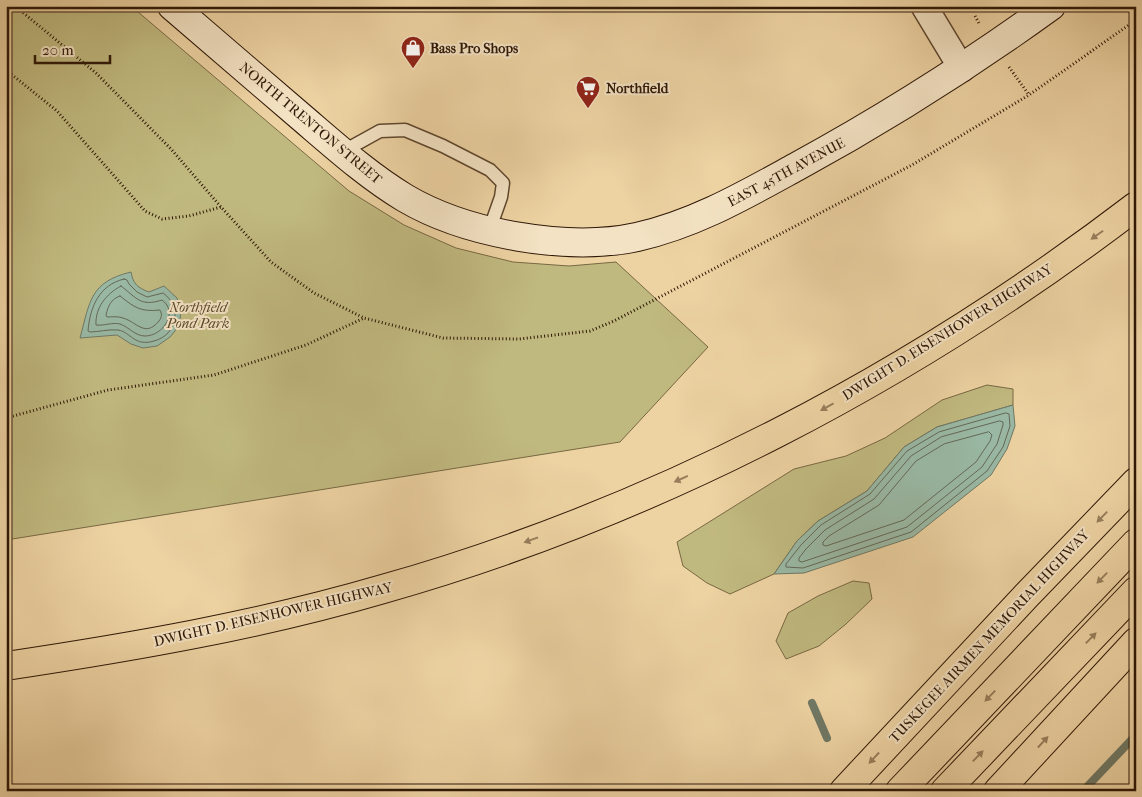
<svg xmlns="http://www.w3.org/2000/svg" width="1142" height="797" viewBox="0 0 1142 797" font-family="'IM FELL French Canon',serif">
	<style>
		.green { fill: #c0b97f; stroke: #786843 }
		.water { fill: #99b8a4; stroke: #6f7865 }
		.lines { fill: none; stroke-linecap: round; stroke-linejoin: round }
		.shore { stroke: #646856; stroke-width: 1 }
		.stream { stroke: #6f7865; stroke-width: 8 }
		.lane-casing { stroke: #5e462e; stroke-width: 15 }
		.street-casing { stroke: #5e462e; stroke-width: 28 }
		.secondary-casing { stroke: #2f1807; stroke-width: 30 }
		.highway-casing { stroke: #2f1807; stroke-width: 30 }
		.path { stroke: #2f1807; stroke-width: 3; stroke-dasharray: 1 2.5; stroke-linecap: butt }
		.lane { stroke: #f3e2c3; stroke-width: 12 }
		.street { stroke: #f3e2c3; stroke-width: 25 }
		.secondary { stroke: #f3e2c3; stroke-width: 28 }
		.highway { stroke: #edd2a2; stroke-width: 28 }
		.oneway { fill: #987e5c }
		.labels { text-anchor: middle; stroke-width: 4; stroke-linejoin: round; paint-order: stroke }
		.poi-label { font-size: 14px; font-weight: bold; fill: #2f1807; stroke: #f3e2c3; text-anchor: start }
		.street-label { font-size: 14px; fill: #2f1807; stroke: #f3e2c3 }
		.park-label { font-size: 14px; font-style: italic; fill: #5a482b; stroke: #f3e2c3 }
	</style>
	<rect width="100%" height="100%" fill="#edd2a2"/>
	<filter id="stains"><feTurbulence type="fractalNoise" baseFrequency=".004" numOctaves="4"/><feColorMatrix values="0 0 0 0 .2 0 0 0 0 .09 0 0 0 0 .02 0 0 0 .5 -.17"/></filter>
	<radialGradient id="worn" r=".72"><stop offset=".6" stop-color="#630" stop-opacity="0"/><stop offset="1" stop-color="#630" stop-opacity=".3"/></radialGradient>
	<path class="green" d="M6,6h125l218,185 55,34 52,23 57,14 56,4 47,-4 92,85 -88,95 -614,98z
		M987,385l26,4v16l-76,22 -33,20 -37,44 -49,30 -21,20 -23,33 -44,20 -23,-11 -24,-17 -6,-24 117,-73 52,-13 39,-18 57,-38z
		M853,581l16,2 3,16 -26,25 -27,22 -33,13 -10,-18 12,-28 30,-17z"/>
	<path class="water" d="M131,272c2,12 7,16 18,20l15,-6 13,12 4,14 -2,14 -9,11 -13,9 -14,2 -12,-4 -14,-9 -37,3c10,-37 10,-56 51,-66z
		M1013,405l2,21 -8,23 -16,26 -78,62 -109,36 -30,1 23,-33 21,-20 49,-30 37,-44 33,-20z"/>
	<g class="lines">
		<path class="shore" d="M124,279l3,1 2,4 8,8 10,5 16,-4c20,14 14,42 -9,48 -20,6 -23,-9 -36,-11 -9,-1 -20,2 -28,2l-2,-1c2,-24 11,-46 36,-52z
			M121,286c16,12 19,21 41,14 17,12 1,36 -17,36 -10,0 -16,-9 -25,-12 -7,-2 -16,2 -24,1 -1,-17 10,-31 25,-39z
			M120,296c15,12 21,16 40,14 2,4 2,7 -1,11 -14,17 -22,1 -36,-3 -5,-2 -11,-1 -16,-1l-1,-2c2,-9 5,-16 14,-19z
			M1006,413l3,1 1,12 -7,21 -16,24 -76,61 -108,36 -17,-1v-3l15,-19 20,-20 49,-31 37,-43 32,-19z
			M1000,421l3,1v3l-6,19 -15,23 -75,60 -105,35 -3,-1v-3l7,-9 19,-19 49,-31 37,-43 30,-19z
			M989,432l3,3 -2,6 -14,21 -72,58 -78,26 -3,-1v-3l6,-6 50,-31 37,-44 28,-17z"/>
		<path class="stream" d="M812,703l15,35
			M1083,791l53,-56"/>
		<defs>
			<path id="lane" d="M342,152l38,-21 25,-1 38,16 47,24 13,13 -2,14 -12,34"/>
			<path id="street" d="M924,6l38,63"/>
			<path id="secondary" d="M172,6c43,37 86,74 128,110 34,29 67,59 105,82 61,36 163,54 232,39 58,-13 108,-42 159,-70 90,-49 172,-101 255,-161"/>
			<path id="highway" d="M6,666c127,-19 254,-41 377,-77 272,-77 528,-211 753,-383
				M844,791l183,-196 109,-113
				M900,791l236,-248
				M945,791l191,-200
				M998,791l138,-149"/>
		</defs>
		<use href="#lane" class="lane-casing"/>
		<use href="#street" class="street-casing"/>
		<use href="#secondary" class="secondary-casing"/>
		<use href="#highway" class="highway-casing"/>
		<path class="path" d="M15,6l81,67 75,76 50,58 50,55 43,31 50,25 79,20 76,1 71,-8 24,-10 298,-156 117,-70 107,-75
			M975,16l5,9
			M1009,67l20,28
			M6,70l51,41 88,100 17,8 27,-3 32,-9
			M6,418l102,-28 106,-15 92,-30 58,-27"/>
		<use href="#lane" class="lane"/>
		<use href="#street" class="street"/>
		<use href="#secondary" class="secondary"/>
		<use href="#highway" class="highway"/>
	</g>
	<defs><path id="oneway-solid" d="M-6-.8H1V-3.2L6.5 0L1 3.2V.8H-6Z" transform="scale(1.25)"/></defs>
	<g class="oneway">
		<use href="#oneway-solid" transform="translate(1097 235) rotate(145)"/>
		<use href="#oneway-solid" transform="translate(827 407) rotate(151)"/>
		<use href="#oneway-solid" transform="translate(681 479) rotate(156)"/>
		<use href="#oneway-solid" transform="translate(1102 517) rotate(134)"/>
		<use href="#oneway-solid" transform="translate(531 540) rotate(160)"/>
		<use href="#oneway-solid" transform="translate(1102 578) rotate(134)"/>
		<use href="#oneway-solid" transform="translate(1091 638) rotate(-46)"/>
		<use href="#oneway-solid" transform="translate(990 696) rotate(134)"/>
		<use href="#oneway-solid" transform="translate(1043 742) rotate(-47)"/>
		<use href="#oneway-solid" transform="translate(978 756) rotate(-46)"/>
		<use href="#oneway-solid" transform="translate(874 758) rotate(133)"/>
	</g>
	<defs>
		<symbol id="shop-pin" viewBox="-11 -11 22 30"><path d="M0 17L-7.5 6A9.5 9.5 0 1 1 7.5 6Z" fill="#8f2418" stroke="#f3e2c3"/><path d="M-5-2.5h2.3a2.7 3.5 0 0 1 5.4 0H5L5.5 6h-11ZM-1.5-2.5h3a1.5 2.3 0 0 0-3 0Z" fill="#fff"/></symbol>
		<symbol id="supermarket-pin" viewBox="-11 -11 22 30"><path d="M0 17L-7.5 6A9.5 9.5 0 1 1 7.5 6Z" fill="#8f2418" stroke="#f3e2c3"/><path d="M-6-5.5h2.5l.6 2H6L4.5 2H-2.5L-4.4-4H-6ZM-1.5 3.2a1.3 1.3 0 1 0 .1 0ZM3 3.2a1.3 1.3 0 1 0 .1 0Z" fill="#fff"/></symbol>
	</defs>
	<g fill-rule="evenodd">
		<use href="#shop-pin" x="399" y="34" width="28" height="38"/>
		<use href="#supermarket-pin" x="574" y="74" width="28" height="38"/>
	</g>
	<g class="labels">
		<g class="poi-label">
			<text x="430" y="53">Bass Pro Shops</text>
			<text x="606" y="93">Northfield</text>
		</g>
		<g class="street-label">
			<text transform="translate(311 123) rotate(40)" y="5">NORTH TRENTON STREET</text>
			<text transform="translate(786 172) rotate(-28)" y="5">EAST 45TH AVENUE</text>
			<text transform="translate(947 332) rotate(-32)" y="5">DWIGHT D. EISENHOWER HIGHWAY</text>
			<text transform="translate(273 614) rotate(-13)" y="5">DWIGHT D. EISENHOWER HIGHWAY</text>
			<text transform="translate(989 636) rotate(-47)" y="5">TUSKEGEE AIRMEN MEMORIAL HIGHWAY</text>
		</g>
		<g class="park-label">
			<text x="198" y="312">Northfield<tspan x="198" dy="16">Pond Park</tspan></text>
		</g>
	</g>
	<rect width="1142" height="797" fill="none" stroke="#edd2a2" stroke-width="25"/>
	<rect x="8" y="8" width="1127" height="782" fill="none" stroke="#2f1807" stroke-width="2.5"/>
	<rect x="12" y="12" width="1117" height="772" fill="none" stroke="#2f1807"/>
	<path d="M35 55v8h75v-8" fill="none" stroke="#2f1807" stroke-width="2.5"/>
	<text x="42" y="55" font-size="15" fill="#2f1807" stroke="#f3e2c3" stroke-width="4" paint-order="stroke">20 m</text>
	<rect width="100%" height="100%" filter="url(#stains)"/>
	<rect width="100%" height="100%" fill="url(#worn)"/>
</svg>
